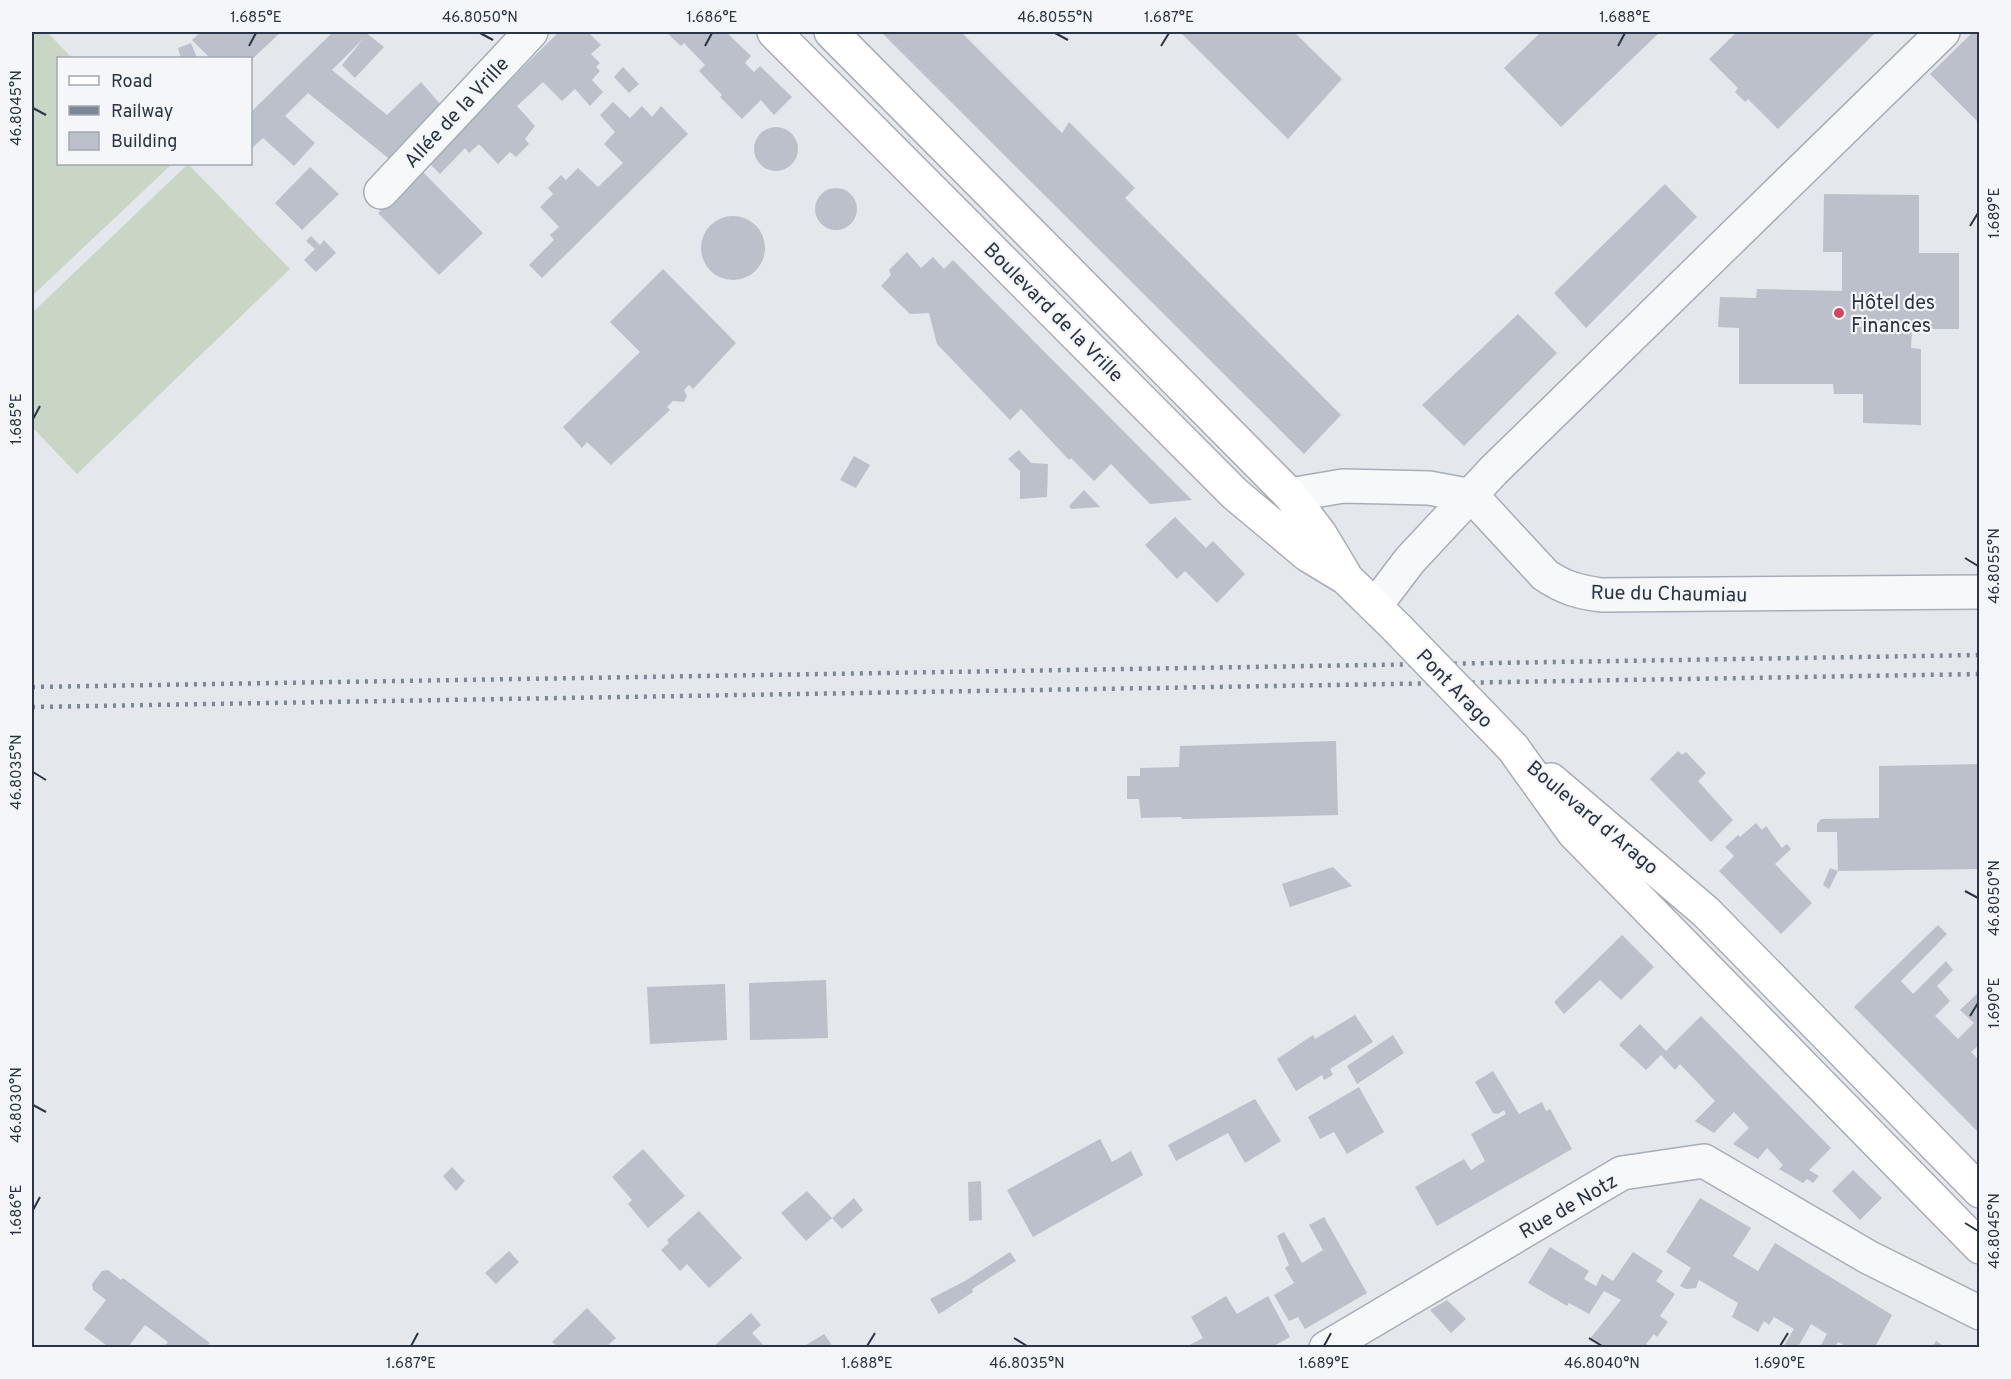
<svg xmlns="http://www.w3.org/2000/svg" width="2011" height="1379" viewBox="0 0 2011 1379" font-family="Overpass,sans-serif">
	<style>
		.pitch { fill: #c9d6c5 }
		.building { fill: #bbc0ca }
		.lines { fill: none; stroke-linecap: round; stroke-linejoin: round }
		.minor-casing { stroke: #a8aeb7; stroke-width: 36 }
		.secondary-casing { stroke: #a8aeb7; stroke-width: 36 }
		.minor { stroke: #f7f8fa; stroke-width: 33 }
		.secondary { stroke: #fff; stroke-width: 33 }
		.rail { stroke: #7c8696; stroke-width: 4.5; stroke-dasharray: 3 6; stroke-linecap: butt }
		.secondary-bridge-casing { stroke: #a8aeb7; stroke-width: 36; stroke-linecap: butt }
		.secondary-bridge { stroke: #fff; stroke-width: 33 }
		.ticks { fill: none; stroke: #2a3445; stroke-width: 2 }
		.poi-dot { fill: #d4465c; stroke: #f4f6f9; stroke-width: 2 }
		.labels { text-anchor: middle; stroke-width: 4.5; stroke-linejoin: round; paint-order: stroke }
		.street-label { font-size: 20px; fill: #2a3445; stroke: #f4f6f9 }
		.poi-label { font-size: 20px; fill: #2a3445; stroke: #f4f6f9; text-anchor: start }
		.neatline { fill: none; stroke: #2a3445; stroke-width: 2 }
		.ticks-label { font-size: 15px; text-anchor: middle; fill: #2a3445 }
	</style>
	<rect width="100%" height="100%" fill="#e4e7ec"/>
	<path class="pitch" d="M32,32h15l25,26h-14v106h114l-140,132z
		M188,164l102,105 -213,205 -45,-47v-114z"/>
	<path class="building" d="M201,32h80l-31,29v-3h-40l-18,-18z
		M333,32h32l19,15 -29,31 -13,-13 22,-27 -32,32 55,45 34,-33 21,24 -49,56 -85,-69 -23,23 30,27 -21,23 -31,-28 -13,12v-37z
		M559,32h29l13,13 -10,9 9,9 -4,4 4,4 -8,9 11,12 -13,14 -15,-17 -13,12 -19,-19 -26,24 18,20 -10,13 4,5 -13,13 -6,-5 -12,12 -19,-20 -10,9 -4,-5 -25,26 -13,-13z
		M666,32h60l25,24 -6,7 9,9 6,-6 32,31 -18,18 -13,-15 -19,19 -22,-22 2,-2 -23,-24 6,-6 -21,-22 -3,3z
		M881,32h80l101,101 7,-11 66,66 -10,10 216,217 -37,39z
		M1180,32h114l48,47 -54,60z
		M1541,32h119l-99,95 -57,-59z
		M1737,32h139l-98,97 -30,-30 -3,3 -10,-10 3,-4 -29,-29z
		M1973,32h7v87l-3,2 -47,-47z
		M191,43l6,15h-16l-3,-10z
		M623,67l16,17 -10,9 -15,-16z
		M613,102l17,16 12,-12 10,11 9,-11 27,28 -146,144 -13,-13 25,-25 -4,-5 9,-8 -19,-20 13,-13 -5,-6 13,-13 5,5 12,-12 20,19 25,-24 -19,-19 11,-12 -15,-17z
		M754 149a22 22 0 1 1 44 0a22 22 0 1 1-44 0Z
		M310,167l29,27 -37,36 -27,-27z
		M420,169l63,64 -44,42 -61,-62z
		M1665,184l32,33 -111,111 -32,-35z
		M815 209a21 21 0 1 1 42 0a21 21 0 1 1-42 0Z
		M1824,194l95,1v58h40v76h-47l-1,19 10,1v76l-58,-2v-29h-29l-1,-10h-94v-56l-21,-1 2,-30 36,1 1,-9 85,2v-39h-19z
		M701 248a32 32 0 1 1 64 0a32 32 0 1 1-64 0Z
		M311,236l9,9 4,-5 12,13 -20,19 -12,-12 11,-11 -9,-8z
		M907,252l14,16 12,-11 11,12 9,-9 239,240 -42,4 -39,-40 -17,17 -23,-23 -2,2 -48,-51 -11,11 -73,-76 -8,-31 -19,1 -29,-28 10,-11 -2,-5z
		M663,269l73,74 -43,46 -4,-4 -5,5 3,6 -3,6 -11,-1 -6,6 3,3 -59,55 -24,-23 -5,6 -19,-21 77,-75 -30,-30z
		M1518,314l39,39 -93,93 -42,-41z
		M1019,450l12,13 17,1 -1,33 -27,2v-28l-12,-12z
		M854,456l16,9 -14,23 -16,-8z
		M1084,490l16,17 -29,2 -2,-3z
		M1175,517l31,31 7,-7 32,33 -28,29 -32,-32 -8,8 -32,-34z
		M1336,741l2,74 -156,4 -1,-2 -40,1 -2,-19h-12v-23h13v-8l39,-1 1,-21z
		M1678,751l4,4 4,-3 20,21 -8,8 35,39 -22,22 -61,-63z
		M1980,764v105l-142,2 -9,18 -6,-4 7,-17 8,3 -1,-39h-20v-8l4,-5 58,-1v-52z
		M1756,823l6,7 4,-4 16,22 5,-4 4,5 -16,15 37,39 -31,31 -62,-63 15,-15 -9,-9 13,-12 2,2z
		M1333,867l19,19 -62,21 -8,-23z
		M1938,925l9,9 -46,47 12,13 33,-33 7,9 -16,16 13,15 -15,15 23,23 16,-16 -14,-13 20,-19v53l-9,8 9,9v73l-126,-127z
		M1622,935l32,32 -33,33 -21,-20 -36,34 -10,-12z
		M826,980l2,58 -78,2 -1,-57z
		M725,984l2,56 -77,4 -3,-57z
		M1355,1015l18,27 -43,27 3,6 -9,5 -2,-5 -26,16 -19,-32 36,-24 2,4z
		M1701,1016l130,132 -22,22 10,6 -6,7 -6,-4 -4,4 -24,-14 4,-4 -16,-17 -9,11 -25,-15 16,-16 -15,-16 -20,21 -19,-12 20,-20 -35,-37 -5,6 -14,-15 -15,15 -27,-25 21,-21 26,27z
		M1393,1035l11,18 -47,31 -10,-18z
		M1493,1071l26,43 23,-12 4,9 4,-2 22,40 -135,77 -22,-39 49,-28 7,11 14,-9 -14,-27 35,-20 -2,-4 -6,4 -5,-1 -18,-31z
		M1359,1087l25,45 -37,22 -13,-22 -14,7 -12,-22z
		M1255,1099l26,42 -36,22 -17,-30 -52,28 -8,-16z
		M1100,1139l12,23 19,-11 12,24 -110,62 -26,-47z
		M643,1149l42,47 -37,32 -20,-24 4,-4 -20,-23z
		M452,1167l13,14 -9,10 -13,-15z
		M1853,1170l29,28 -22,22 -28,-29z
		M981,1181l1,39 -13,1 -1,-39z
		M807,1191l25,27 22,-20 9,12 -21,19 -10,-11 -26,23 -25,-28z
		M1700,1198l51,30 -18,28 25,15 17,-28 117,72 -17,32h-28l-9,-5 -3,5h-15l7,-13 -16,-10 -13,23h-15l11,-18 -20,-12 -5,8 -5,-4 -6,11 -26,-15 6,-14 -39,-23 -3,8 -10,1 -6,-3 11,-18 -25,-16z
		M699,1211l43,47 -33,30 -22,-24 -7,7 -19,-21 8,-7 -2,-3z
		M1324,1217l43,76 -62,36 -7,-12 -9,4 -15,-26 20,-12 -9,-15 4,-3 -12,-29 7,-4 18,31 21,-13 -14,-25z
		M1550,1247l39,24 -5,8 12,7 6,-12 11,7 20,-29 30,19 -7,10 19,13 -15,22 8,6 -11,15 -3,-3 -8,10 5,3h-49l-13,-7 32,-40 -17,-9 -15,23 -20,-11 -2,3 -39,-23z
		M509,1251l10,11 -23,22 -11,-11z
		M1010,1252l6,9 -44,28 1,3 -34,22 -9,-15 35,-18z
		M108,1270l13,10 2,-2 87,65 -4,4h-42l4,-5 -23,-17 -17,22h-19l-25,-18 22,-29 -13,-10 -1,-6 10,-13z
		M1226,1296l11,18 31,-18 22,41 -18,10h-86l17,-9 -12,-21z
		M1447,1300l19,19 -15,14 -21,-23z
		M587,1308l29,30 -10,9h-48l-6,-5z
		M751,1313l10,12 -9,8 13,14h-50l-1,-1z
		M824,1334l9,13h-30z
		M1936,1341l9,6h-13z"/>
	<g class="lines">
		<defs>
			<path id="minor" d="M381,192l150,-160
				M1290,495l53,-9 86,2 43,8 73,79c19,13 34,17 56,20l379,-3
				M1375,606l35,-46 84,-90 449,-438
				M1326,1348l296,-175 82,-12 164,96 112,56"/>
			<path id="secondary" d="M774,32l461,462 73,61 38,23 51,50
				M831,32l459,463 30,39 24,40
				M1513,748l61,85 406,414
				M1551,780l155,132 274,279"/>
		</defs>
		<use href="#minor" class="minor-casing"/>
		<use href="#secondary" class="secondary-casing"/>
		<use href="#minor" class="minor"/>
		<use href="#secondary" class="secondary"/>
		<path class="rail" d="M32,687l1948,-32
			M32,707l1948,-33"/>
		<defs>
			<path id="secondary-bridge" d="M1397,628l116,120"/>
		</defs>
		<use href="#secondary-bridge" class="secondary-bridge-casing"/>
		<use href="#secondary-bridge" class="secondary-bridge"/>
	</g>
	<path class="ticks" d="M480,33l13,7M1055,33l13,7M249,46l7,-13M705,46l7,-13M1161,46l8,-13M1618,46l7,-13M33,108l13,7M1970,226l8,-13M33,419l7,-13M1965,558l13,8M33,772l13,8M1965,891l13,7M1970,1016l8,-13M33,1105l13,7M33,1210l7,-13M1965,1223l13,8M1014,1338l13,8M1589,1338l13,8M411,1346l7,-13M867,1346l8,-13M1324,1346l7,-13M1780,1346l8,-13"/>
	<circle class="poi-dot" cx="1839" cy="313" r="6"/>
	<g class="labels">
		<g class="street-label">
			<text transform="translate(456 112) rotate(-47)" y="7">Allée de la Vrille</text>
			<text transform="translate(1054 312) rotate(45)" y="7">Boulevard de la Vrille</text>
			<text transform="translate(1669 593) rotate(1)" y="7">Rue du Chaumiau</text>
			<text transform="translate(1455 688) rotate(46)" y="7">Pont Arago</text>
			<text transform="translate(1593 817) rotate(40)" y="7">Boulevard d'Arago</text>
			<text transform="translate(1568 1206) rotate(-30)" y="7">Rue de Notz</text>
		</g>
		<g class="poi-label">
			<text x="1851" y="309">Hôtel des<tspan x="1851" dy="23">Finances</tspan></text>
		</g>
	</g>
	<rect width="2011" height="1379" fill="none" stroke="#f4f6f9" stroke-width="66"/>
	<rect x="57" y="57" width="195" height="108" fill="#f4f6f9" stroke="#a3a8b1" stroke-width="1.5"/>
	<rect x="69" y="76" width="30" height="9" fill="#ffffff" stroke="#a3a8b1" stroke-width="1.5"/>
	<text x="111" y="87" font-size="18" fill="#2a3445">Road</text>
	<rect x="69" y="106" width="30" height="9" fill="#7c8696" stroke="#a3a8b1" stroke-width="1.5"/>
	<text x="111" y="117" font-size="18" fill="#2a3445">Railway</text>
	<rect x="69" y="132" width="30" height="18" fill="#bbc0ca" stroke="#a3a8b1" stroke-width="1.5"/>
	<text x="111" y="147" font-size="18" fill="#2a3445">Building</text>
	<rect x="33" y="33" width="1945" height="1313" class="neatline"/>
	<g class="ticks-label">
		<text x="256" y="22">1.685°E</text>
		<text x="480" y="22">46.8050°N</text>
		<text x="712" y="22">1.686°E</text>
		<text x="1055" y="22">46.8055°N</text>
		<text x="1169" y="22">1.687°E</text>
		<text x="1625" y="22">1.688°E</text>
		<text transform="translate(16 108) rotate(-90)" y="5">46.8045°N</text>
		<text transform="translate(1994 213) rotate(-90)" y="5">1.689°E</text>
		<text transform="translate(16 419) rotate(-90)" y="5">1.685°E</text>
		<text transform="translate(1994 566) rotate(-90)" y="5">46.8055°N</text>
		<text transform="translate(16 772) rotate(-90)" y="5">46.8035°N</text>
		<text transform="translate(1994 898) rotate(-90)" y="5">46.8050°N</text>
		<text transform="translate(1994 1003) rotate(-90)" y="5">1.690°E</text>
		<text transform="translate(16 1105) rotate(-90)" y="5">46.8030°N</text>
		<text transform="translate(16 1210) rotate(-90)" y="5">1.686°E</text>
		<text transform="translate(1994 1231) rotate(-90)" y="5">46.8045°N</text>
		<text x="411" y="1368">1.687°E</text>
		<text x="867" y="1368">1.688°E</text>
		<text x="1027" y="1368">46.8035°N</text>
		<text x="1324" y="1368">1.689°E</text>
		<text x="1602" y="1368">46.8040°N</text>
		<text x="1780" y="1368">1.690°E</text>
	</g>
</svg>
